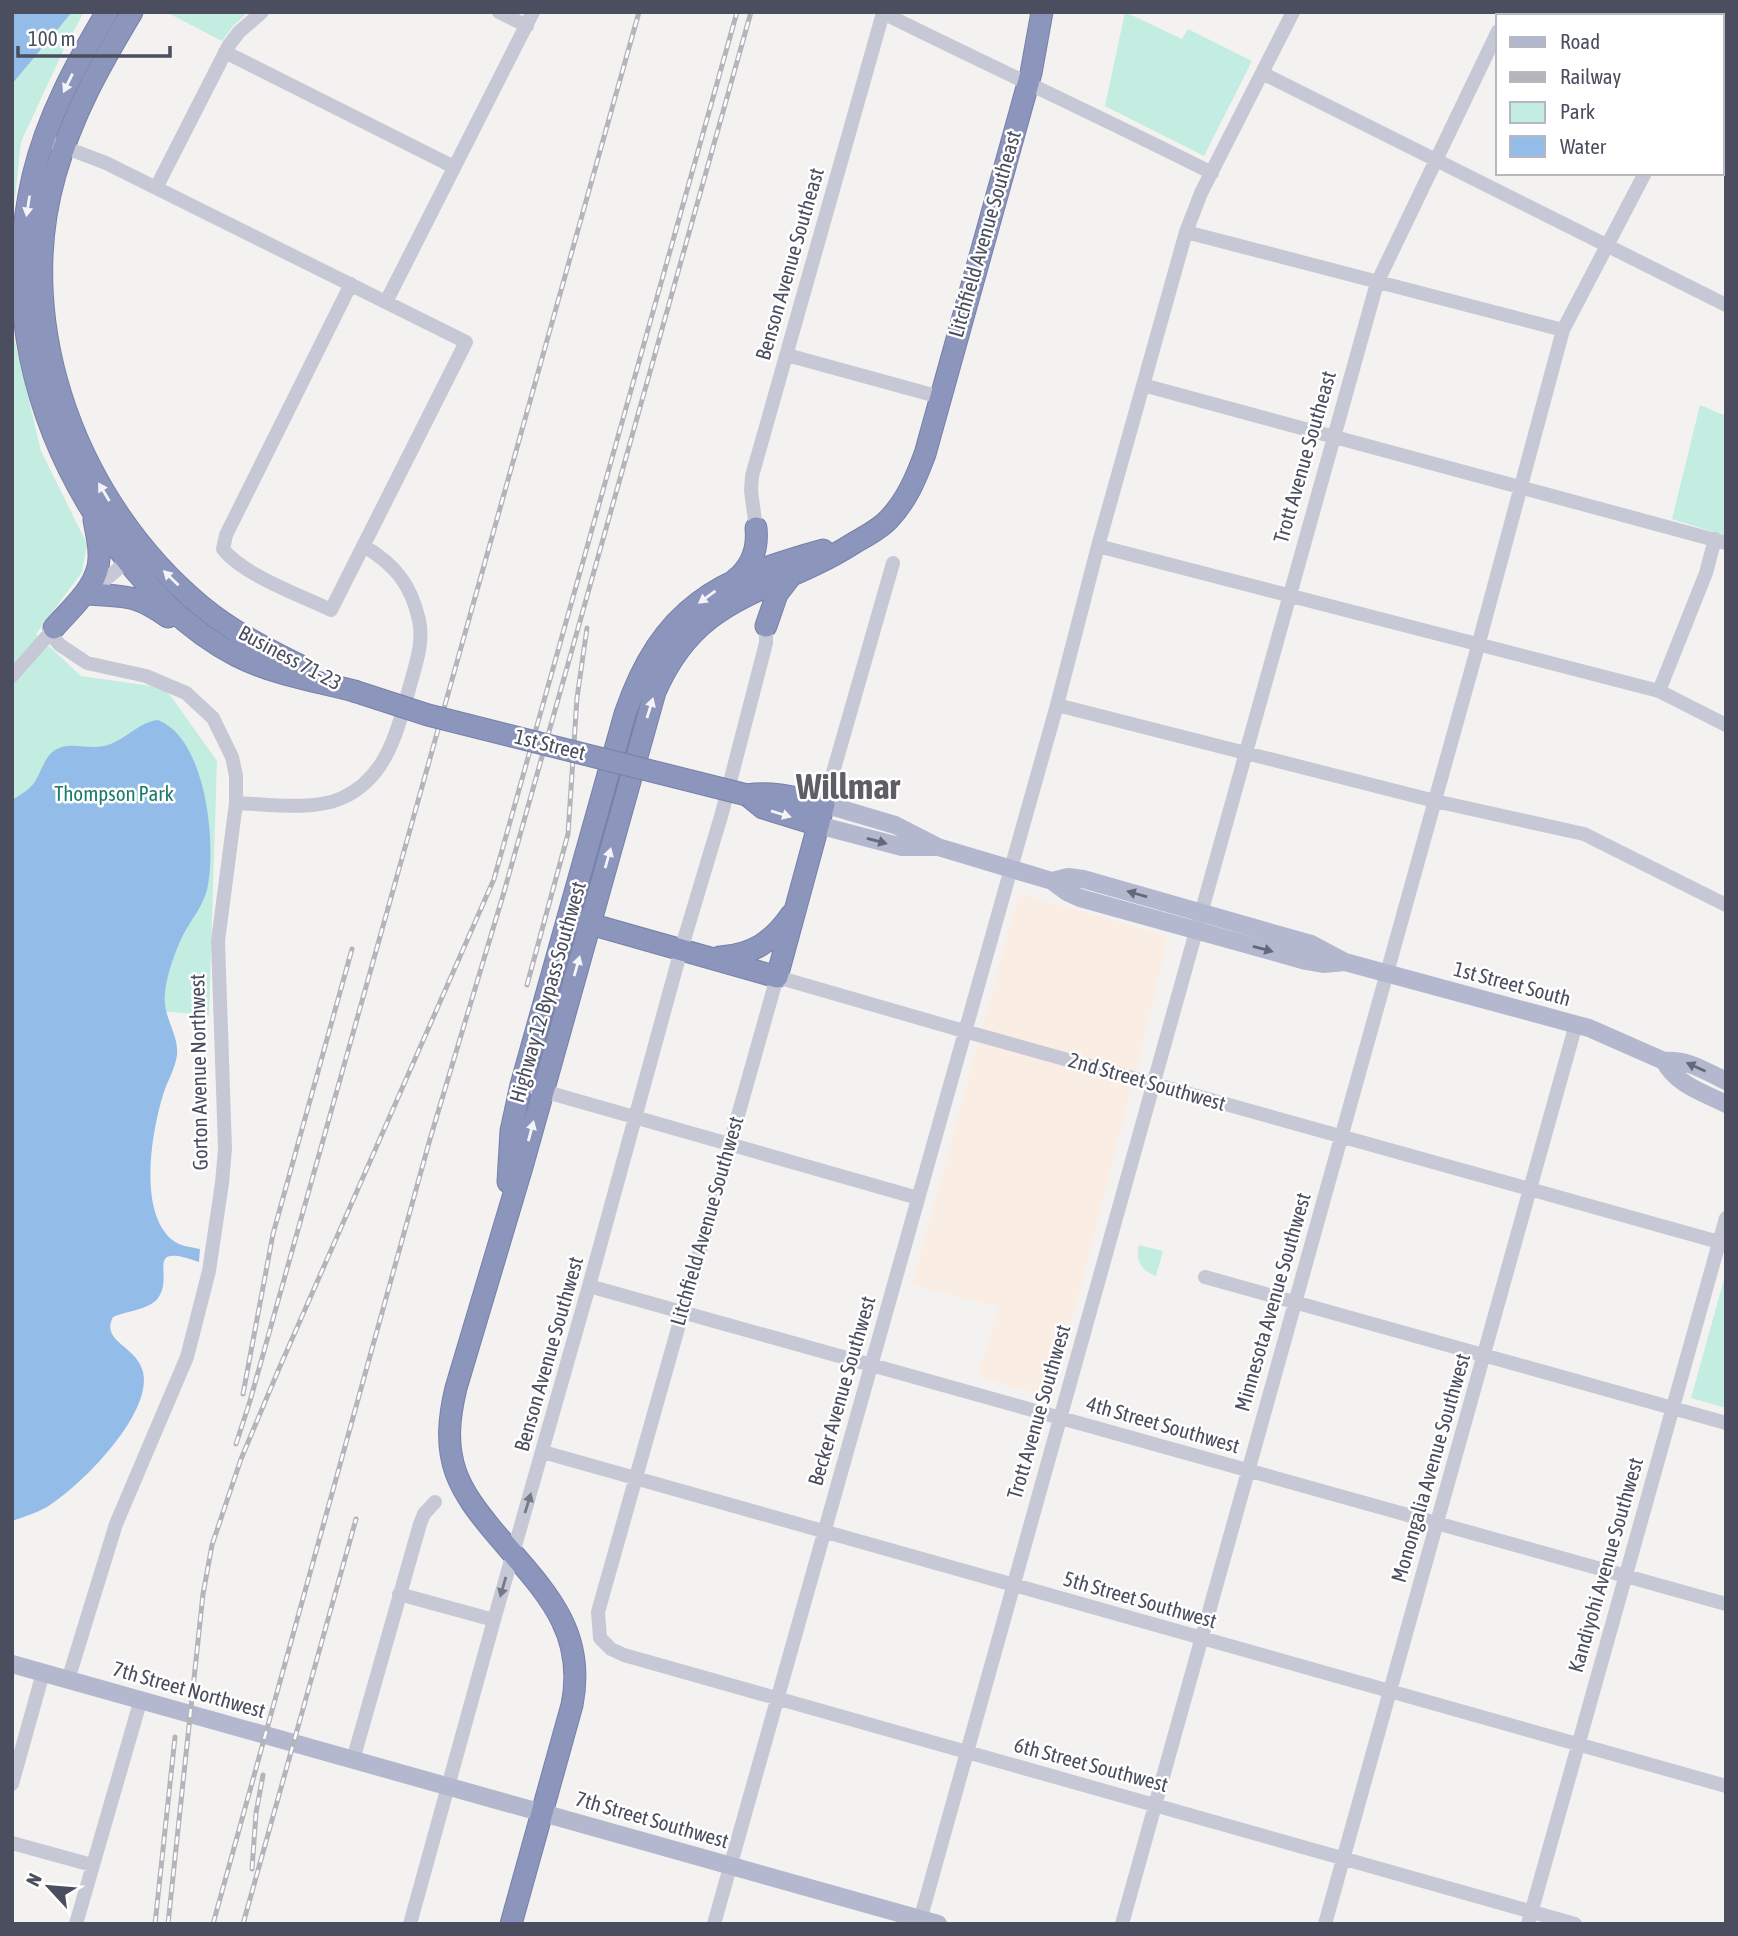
<svg xmlns="http://www.w3.org/2000/svg" width="1738" height="1936" viewBox="0 0 1738 1936" font-family="'Asap Condensed',sans-serif">
	<style>
		.medical { fill: #faede4 }
		.green { fill: #c3ede0 }
		.water { fill: #93bde8 }
		.lines { fill: none; stroke-linecap: round; stroke-linejoin: round }
		.highway-casing { stroke: #7780a8; stroke-width: 23 }
		.minor { stroke: #c6c9d5; stroke-width: 14 }
		.major { stroke: #b3b8ce; stroke-width: 18 }
		.highway { stroke: #8c95bc; stroke-width: 21 }
		.rail-casing { stroke: #b4b4bb; stroke-width: 5 }
		.rail { stroke: #fff; stroke-width: 2.5; stroke-dasharray: 8; stroke-linecap: butt }
		.highway-bridge-casing { stroke: #7780a8; stroke-width: 23; stroke-linecap: butt }
		.highway-bridge { stroke: #8c95bc; stroke-width: 21 }
		.oneway { fill: #f4f4f8 }
		.oneway2 { fill: #64687a }
		.oneway3 { fill: #757988 }
		.labels { text-anchor: middle; stroke-width: 5; stroke-linejoin: round; paint-order: stroke }
		.street-label { font-size: 21px; fill: #4a4e5e; stroke: #fff }
		.park-label { font-size: 21px; fill: #1d7c69; stroke: #fff }
		.town-label { font-size: 35px; font-weight: bold; fill: #5e5f66; stroke: #fff }
	</style>
	<rect width="100%" height="100%" fill="#f3f2f1"/>
	<path class="medical" d="M1019,893l148,43 -16,77 -99,385 -74,-21 20,-70 -86,-22z"/>
	<path class="green" d="M45,12h39l-19,35 -44,95 -9,83v-168z
		M166,12h82l-15,14 -11,15z
		M1125,12l57,27 6,-10 64,32 -48,95 -99,-50z
		M12,330l29,121 46,93 -5,28 -46,62 45,42 84,12 52,73 -8,254 -39,-3 -158,8z
		M1700,405l26,11v120l-54,-17z
		M1139,1245l24,6 -7,25c-15,-5 -21,-16 -17,-31z
		M1726,1272v136l-35,-10z"/>
	<path class="water" d="M12,12h60l-60,72z
		M158,720c49,19 59,126 49,170 -4,14 -12,25 -20,38 -10,17 -20,45 -22,65 -3,24 14,40 12,62 -2,15 -10,26 -14,40 -11,36 -25,114 8,144 8,7 19,8 29,10l-1,13c-57,-20 -24,13 -41,36 -9,12 -32,13 -45,19 -13,25 24,29 30,55 10,42 -63,115 -96,135 -11,6 -23,10 -35,14v-721c8,-5 17,-10 22,-17 7,-10 10,-26 21,-33 15,-9 33,0 49,-4 20,-4 34,-24 54,-26z"/>
	<g class="lines">
		<defs>
			<path id="highway" d="M107,12c-31,52 -60,105 -74,164 -29,125 0,248 71,353 34,50 79,99 133,127 36,18 78,25 117,35
				M132,12c-33,55 -59,101 -77,163 -44,154 25,330 145,430 31,26 68,45 105,63
				M736,579c16,-13 22,-31 20,-51
				M89,594c39,3 46,0 79,23
				M766,626l11,-32 14,-18
				M54,628c18,-21 47,-44 45,-74 0,-11 -3,-23 -5,-34
				M747,795l16,13 55,17
				M576,920l201,57 47,-173c-27,-6 -50,-13 -77,-9
				M720,957c33,-2 53,-16 71,-42
				M508,1182l3,-51 10,-46 104,-371c37,-108 93,-135 198,-164
				M511,1924l61,-219c16,-80 -35,-121 -81,-177 -14,-17 -27,-34 -35,-55 -10,-28 -7,-56 0,-85l66,-221 133,-475c44,-102 118,-97 199,-149 12,-7 26,-14 35,-24 18,-19 27,-41 36,-65l106,-381 11,-61"/>
		</defs>
		<use href="#highway" class="highway-casing"/>
		<path class="minor" d="M499,12l28,14
			M1520,12l7,4
			M1506,16l2,-4
			M1722,20l4,-6
			M225,52l229,115
			M1262,73l464,232
			M1722,114l4,1
			M56,144l50,19 360,179 -135,268c-29,-14 -88,-35 -108,-61l3,-14 125,-251
			M156,188l73,-143 10,-13 23,-20
			M1186,232l377,98
			M386,302l147,-290
			M787,355l153,42
			M1143,385l583,158
			M756,528l-5,-37 1,-15 131,-463c109,54 220,105 329,160
			M1098,546l561,145 67,34
			M90,593l43,-37
			M49,633l11,12 27,18 59,13 40,17 27,25 19,39 4,19v27l-18,138 7,208 -3,34 -13,88 -22,86 -71,167 -48,156
			M12,676l44,-50
			M1659,691l47,-118 9,-34
			M1057,705l378,96 149,33 142,71
			M236,803c31,1 78,8 106,-5 45,-20 55,-67 67,-109 6,-23 15,-45 10,-69 -8,-36 -24,-55 -55,-74
			M824,804l69,-241
			M536,1089l382,109
			M1205,1277l521,146
			M589,1286l1137,318
			M543,1452l1183,334
			M399,1594l95,26
			M353,1760l67,-236 4,-10 11,-12
			M12,1784l31,-111
			M12,1843l80,22
			M76,1924l65,-225
			M410,1924l84,-304 95,-334 92,-336 41,-137 44,-170v-17
			M714,1924l343,-1219 41,-159 88,-314 15,-39 92,-181
			M919,1924l458,-1641 121,-252
			M1122,1924l356,-1278 85,-316 82,-157
			M1325,1924l251,-900
			M1528,1924l198,-706
			M1575,1924l-951,-269 -13,-6 -11,-11 -2,-26 179,-635 187,54 762,213"/>
		<path class="major" d="M824,804l71,21 43,22 114,34 15,11 13,6 226,63 17,3 22,-2
			M818,825l84,22h33
			M1052,881l16,-4 15,2 228,65 34,18 244,66 75,33c24,-2 41,10 62,20
			M1664,1061c13,24 38,31 62,43
			M12,1664l926,260"/>
		<use href="#highway" class="highway"/>
		<defs>
			<path id="rail" d="M527,985l41,-151 9,-136 10,-70
				M243,1394l30,-160 79,-285
				M236,1444l14,-43 389,-1389
				M252,1869l4,-56 7,-38
				M155,1924l20,-187
				M168,1924l35,-330 9,-49 29,-86 37,-88 216,-492 243,-867
				M213,1924l217,-785 74,-247 247,-880
				M243,1924l113,-405"/>
		</defs>
		<use href="#rail" class="rail-casing"/>
		<use href="#rail" class="rail"/>
		<defs>
			<path id="highway-bridge" d="M354,691l74,24 319,80"/>
		</defs>
		<use href="#highway-bridge" class="highway-bridge-casing"/>
		<use href="#highway-bridge" class="highway-bridge"/>
	</g>
	<defs><path id="oneway-solid" d="M-6-.8H1V-3.2L6.5 0L1 3.2V.8H-6Z" transform="scale(1.75)"/></defs>
	<g class="oneway">
		<use href="#oneway-solid" transform="translate(68 83) rotate(116)"/>
		<use href="#oneway-solid" transform="translate(28 206) rotate(99)"/>
		<use href="#oneway-solid" transform="translate(104 492) rotate(-121)"/>
		<use href="#oneway-solid" transform="translate(171 578) rotate(-136)"/>
		<use href="#oneway-solid" transform="translate(707 597) rotate(144)"/>
		<use href="#oneway-solid" transform="translate(650 708) rotate(-73)"/>
		<use href="#oneway-solid" transform="translate(781 814) rotate(17)"/>
		<use href="#oneway-solid" transform="translate(608 858) rotate(-74)"/>
		<use href="#oneway-solid" transform="translate(577 966) rotate(-74)"/>
		<use href="#oneway-solid" transform="translate(531 1131) rotate(-75)"/>
	</g>
	<g class="oneway2">
		<use href="#oneway-solid" transform="translate(877 841) rotate(15)"/>
		<use href="#oneway-solid" transform="translate(1137 894) rotate(-164)"/>
		<use href="#oneway-solid" transform="translate(1263 949) rotate(15)"/>
		<use href="#oneway-solid" transform="translate(1696 1067) rotate(-156)"/>
	</g>
	<g class="oneway3">
		<use href="#oneway-solid" transform="translate(528 1503) rotate(-73)"/>
		<use href="#oneway-solid" transform="translate(503 1587) rotate(106)"/>
	</g>
	<g class="labels">
		<g class="street-label">
			<text transform="translate(985 234) rotate(-74)" y="7">Litchfield Avenue Southeast</text>
			<text transform="translate(790 264) rotate(-74)" y="7">Benson Avenue Southeast</text>
			<text transform="translate(1305 457) rotate(-74)" y="7">Trott Avenue Southeast</text>
			<text transform="translate(290 658) rotate(28)" y="7">Business 71-23</text>
			<text transform="translate(550 745) rotate(14)" y="7">1st Street</text>
			<text transform="translate(1512 984) rotate(15)" y="7">1st Street South</text>
			<text transform="translate(548 992) rotate(-74)" y="7">Highway 12 Bypass Southwest</text>
			<text transform="translate(199 1072) rotate(-91)" y="7">Gorton Avenue Northwest</text>
			<text transform="translate(1147 1082) rotate(16)" y="7">2nd Street Southwest</text>
			<text transform="translate(707 1221) rotate(-74)" y="7">Litchfield Avenue Southwest</text>
			<text transform="translate(1273 1302) rotate(-74)" y="7">Minnesota Avenue Southwest</text>
			<text transform="translate(549 1354) rotate(-74)" y="7">Benson Avenue Southwest</text>
			<text transform="translate(842 1391) rotate(-74)" y="7">Becker Avenue Southwest</text>
			<text transform="translate(1039 1412) rotate(-74)" y="7">Trott Avenue Southwest</text>
			<text transform="translate(1163 1425) rotate(16)" y="7">4th Street Southwest</text>
			<text transform="translate(1431 1468) rotate(-74)" y="7">Monongalia Avenue Southwest</text>
			<text transform="translate(1606 1565) rotate(-74)" y="7">Kandiyohi Avenue Southwest</text>
			<text transform="translate(1140 1600) rotate(16)" y="7">5th Street Southwest</text>
			<text transform="translate(189 1690) rotate(16)" y="7">7th Street Northwest</text>
			<text transform="translate(1091 1765) rotate(15)" y="7">6th Street Southwest</text>
			<text transform="translate(652 1820) rotate(16)" y="7">7th Street Southwest</text>
		</g>
		<g class="park-label">
			<text x="114" y="801">Thompson Park</text>
		</g>
		<g class="town-label">
			<text x="848" y="799">Willmar</text>
		</g>
	</g>
	<rect width="1738" height="1936" fill="none" stroke="#4a4e5e" stroke-width="28"/>
	<rect x="1496" y="14" width="228" height="161" fill="#ffffff" stroke="#b7b8bf" stroke-width="2"/>
	<rect x="1510" y="37" width="35" height="10" fill="#b3b8ce" stroke="#b7b8bf" stroke-width="2"/>
	<text x="1560" y="49" font-size="21" fill="#4a4e5e">Road</text>
	<rect x="1510" y="72" width="35" height="10" fill="#b4b4bb" stroke="#b7b8bf" stroke-width="2"/>
	<text x="1560" y="84" font-size="21" fill="#4a4e5e">Railway</text>
	<rect x="1510" y="102" width="35" height="21" fill="#c3ede0" stroke="#b7b8bf" stroke-width="2"/>
	<text x="1560" y="119" font-size="21" fill="#4a4e5e">Park</text>
	<rect x="1510" y="136" width="35" height="21" fill="#93bde8" stroke="#b7b8bf" stroke-width="2"/>
	<text x="1560" y="154" font-size="21" fill="#4a4e5e">Water</text>
	<g transform="translate(49 1887) rotate(296)" stroke="#ffffff" stroke-width="5" paint-order="stroke">
	<path d="M0-5L12 26L0 18L-12 26Z" fill="#4a4e5e"/>
	<text y="-10" font-size="19" font-weight="bold" text-anchor="middle" fill="#4a4e5e">N</text>
	</g>
	<path d="M18 46v10h152v-10" fill="none" stroke="#4a4e5e" stroke-width="3.5"/>
	<text x="28" y="46" font-size="21" fill="#4a4e5e" stroke="#ffffff" stroke-width="5" paint-order="stroke">100 m</text>
</svg>
